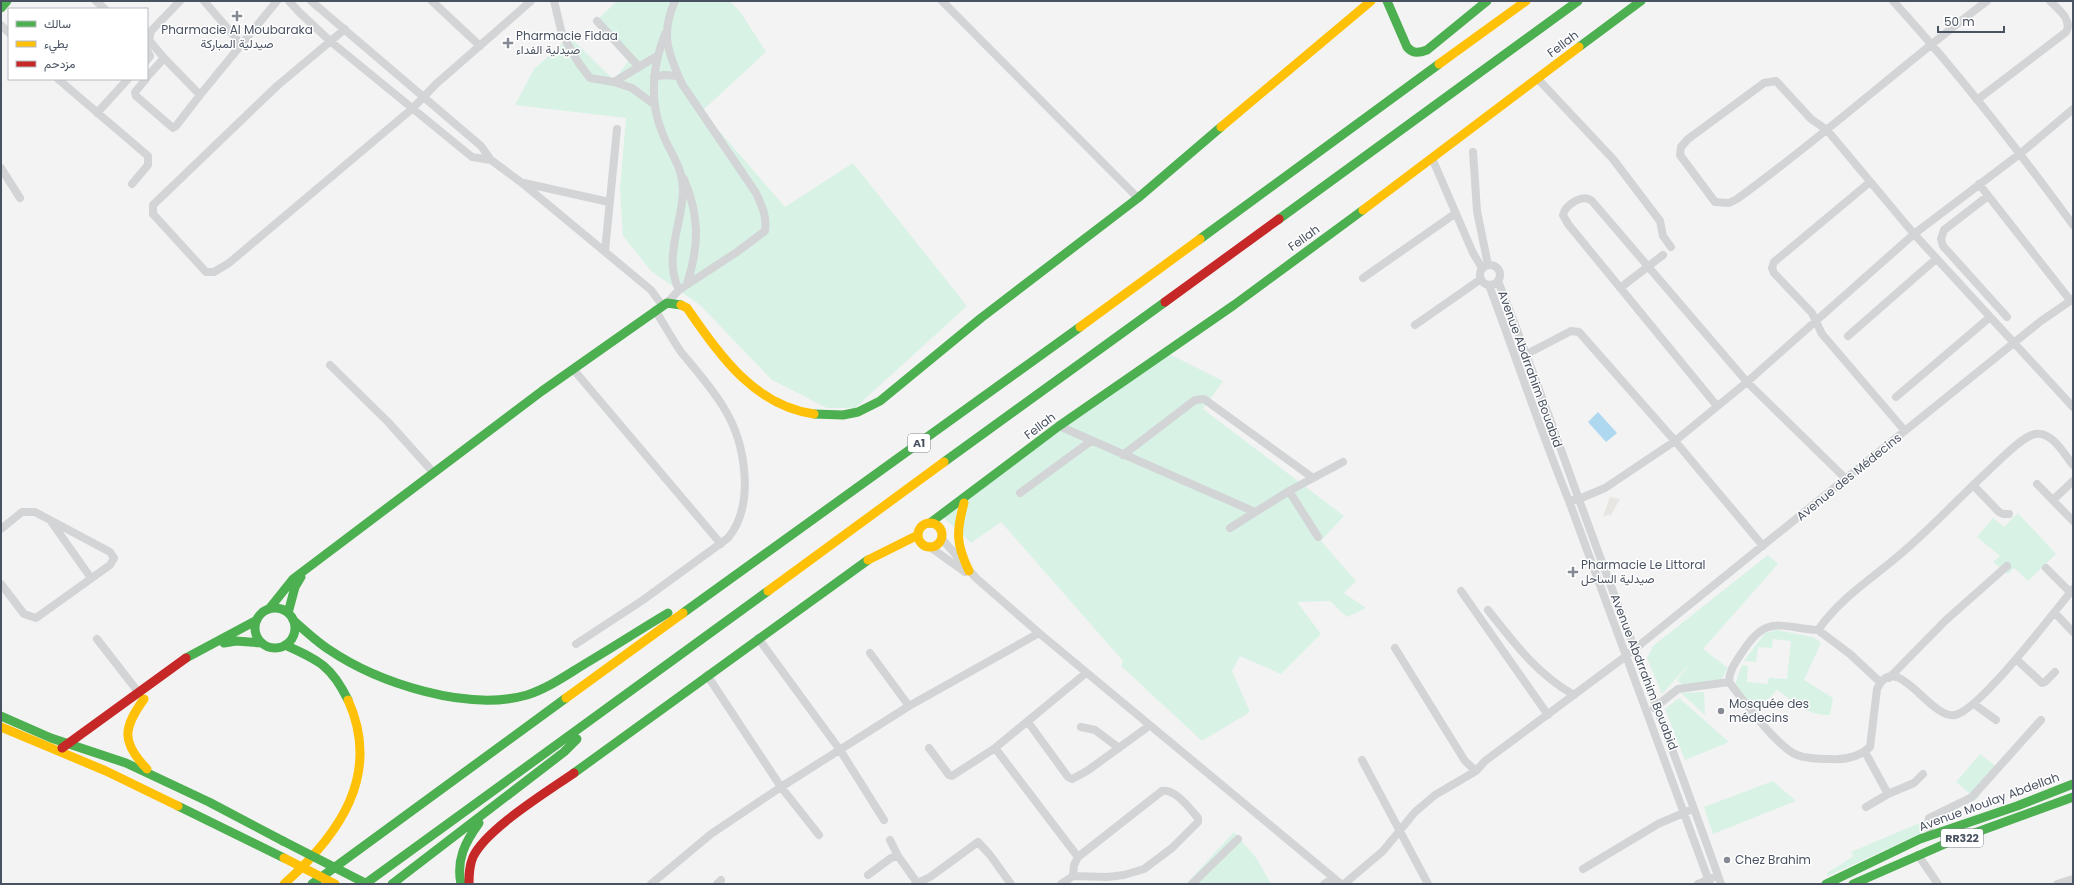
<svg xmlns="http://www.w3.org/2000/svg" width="2074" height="885" viewBox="0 0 2074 885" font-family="Poppins,Vazirmatn,sans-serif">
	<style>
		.commercial { fill: #e7e6e2 }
		.green { fill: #d8f2e6 }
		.water { fill: #add8f0 }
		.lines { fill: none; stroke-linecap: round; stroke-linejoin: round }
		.street { stroke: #d2d4d6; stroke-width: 8 }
		.fast { stroke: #4caf50; stroke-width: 9 }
		.slow { stroke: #ffc107; stroke-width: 9 }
		.jam { stroke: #c62828; stroke-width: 9 }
		.fast-bridge { stroke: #4caf50; stroke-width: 9 }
		.slow-bridge { stroke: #ffc107; stroke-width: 9 }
		.poi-dot { fill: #858a94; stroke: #fff; stroke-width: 1.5 }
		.labels { text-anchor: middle; stroke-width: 3; stroke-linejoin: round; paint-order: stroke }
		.shield { fill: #fff; stroke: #808690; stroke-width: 1 }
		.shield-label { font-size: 11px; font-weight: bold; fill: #495261 }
		.poi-label { font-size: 12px; fill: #495261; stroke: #fff; text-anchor: start }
		.street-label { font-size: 12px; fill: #495261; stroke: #fff }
	</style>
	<rect width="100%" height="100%" fill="#f4f3f3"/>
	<path class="commercial" d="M1610,497l10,2 -9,16 -8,1z"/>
	<path class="green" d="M617,1h113l11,12 25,39 -64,59 83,96 68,-44 114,143 -112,102h-28l-55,-28 -72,-75 -49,-34 -28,-35 -3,-47 6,-71 -111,-13 19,-36 36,-32 44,43 15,-20 -34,-38z
		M1169,354l54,27 -20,28 141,107 -23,25 35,40 -12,12 22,15 -19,9 -17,-16 -33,1 24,32 -40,40 -41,-18 -8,15 18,41 -48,29 -81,-75 2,-5 -122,-139 -30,21 -30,-28z
		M2018,513l38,41 -28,27 -14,-13 -6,6 -15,-12 7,-6 -23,-19 16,-19 11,9z
		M1768,555l10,9 -75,85 25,19 -7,12 -38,5 -6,-5 15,-19 -30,33 -15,-36 6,-12z
		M1777,630l36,7 8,6 -17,37 29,18 -3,17c-22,1 -35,-13 -53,-25l-20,21 -22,-27 7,-19 6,1 -1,16 21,2 1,-6 18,1 4,-38 -18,-2 -1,9 -14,-1 -2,15 -12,-1 21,-28z
		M1704,692l1,23 -24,-22z
		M1679,698l50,44 -44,18 -20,-51z
		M1980,754l17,13 -20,32 -56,27 1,7 -94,43 -1,-3 27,-17 -3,-4 125,-53 -20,-17z
		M1773,781l23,20 -83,33 -9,-27z
		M1234,832l23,27 14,25h-85z"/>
	<path class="water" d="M1598,412l19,21 -11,9 -18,-20z"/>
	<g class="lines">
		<path class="street" d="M96,1l9,8
			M180,1l-29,30 -2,9 15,18 36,37 77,-94
			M204,1l38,44
			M289,1l10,11 31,29 142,116 19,3
			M311,1l170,145 10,14 31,23 129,107 11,15
			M432,1l48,45
			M554,1l8,33 16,28 12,16 24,4 43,-26
			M942,1l196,197
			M1893,1c65,71 123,146 180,224
			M1987,1c-85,64 -164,136 -250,198l-8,4 -14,-1 -35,-47 1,-8 7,-8 76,-56 12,-2 35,38 16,11 87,104 159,173
			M597,21l42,46
			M1,25l8,8
			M345,29l-68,57 -124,119v9l53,58h8l15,-9 184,-155 23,-24 95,-83
			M665,34c-12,31 -16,66 -3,98 8,22 21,34 21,59 -1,34 -20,67 -4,99
			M147,50l3,6 -3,4
			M147,77l17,-19
			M654,77l10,-2 14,1
			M1537,78l76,81 47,62 3,15 8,11
			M58,79l90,77v9l-16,19
			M146,79l-11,13 1,4 37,32 3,-2 24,-31
			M614,82l18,6 23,17
			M1977,100l89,-68c7,-12 -8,-23 -16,-31
			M97,113l31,-34
			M1473,152l4,59 11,54
			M1432,158l41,95 9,15
			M1,168l19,30
			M684,179c16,38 15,67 3,105
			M1870,182l-96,80 -2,6 2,5 38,40 10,21 83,97
			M524,183l85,19
			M1979,184l91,116
			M1988,196l-44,34 -3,9 2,7 64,71
			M605,251l12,-122
			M1480 275a10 10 0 1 1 20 0a10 10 0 1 1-20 0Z
			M1363,278l93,-65
			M1498,281c36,90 67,182 101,273 41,110 83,219 122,330
			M1489,285c27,72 51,145 80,216l141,383
			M1620,288l43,-33
			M667,303l12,-13 58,-38 28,-21c2,-15 -3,-25 -9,-38l-74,-109c-14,-31 -22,-50 -7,-83
			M1415,325l66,-46
			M1848,336l88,-77
			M1523,356l48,-25 8,1 96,109 88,105
			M330,365l58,57 45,50
			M573,369l148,175
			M1896,397l93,-79
			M1717,406l-149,-182 -5,-9c2,-10 20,-22 29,-14l155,181 98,96
			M1059,426l196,86
			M1123,455l72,-55 9,-1 109,79
			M2073,465c-9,-11 -21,-34 -38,-31 -14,3 -37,28 -48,38 -28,26 -55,55 -84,80 -30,26 -62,45 -85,78 -40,-3 -52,-16 -77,24 -6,9 -12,17 -12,28 14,18 48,65 68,73 10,4 23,4 34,4 14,1 28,-2 39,-12l7,-58c19,-41 53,31 78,26 25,-5 99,-103 118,-126
			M2037,484l36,37
			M1973,485l26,27 4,2h6
			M1289,491l29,46
			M1020,493l71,-52
			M2053,500l20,-19
			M1569,501l10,-2 26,-11 70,-47 72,-59 167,-148 107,-81 52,-44
			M50,520l41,58
			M1230,528l59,-37 54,-29
			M1,529l21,-17h13l75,40 4,6 -4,7 -74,53 -12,-4 -23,-30
			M942,539l34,39 63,55 302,251
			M930,547l35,25
			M2046,568l24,24
			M1461,591l87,124
			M1488,610c26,33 49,64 86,85
			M2055,613l18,19
			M1818,630l32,24 30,28
			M758,638l82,112 44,70
			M97,639l42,54
			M576,644l67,-44 85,-62c28,-34 17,-96 -4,-130 -12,-20 -28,-38 -43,-56 -9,-13 -17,-28 -26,-42
			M1395,648l70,113 11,10 9,-10 141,-105 415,-335 32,-22
			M870,653l39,53
			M2016,659l26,24 3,-1 10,-10
			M707,675l74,112 38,48
			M1889,678l57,-58 61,-54
			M1974,704l22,16
			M1654,708l24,-19 51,-7
			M1028,722l40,55 4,2 15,-8 62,-45
			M1081,727l14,3 24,18
			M929,748l20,27 3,1 43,-28
			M1865,752l23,42
			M1362,760l66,124
			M1866,807l22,-13 26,-11 9,-9
			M1931,835l-3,-12 1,-5 43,-21 69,-77
			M890,840l8,16
			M1918,855l20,29
			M1078,857l-83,-109 91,-75
			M1583,869l75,-45 30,-13
			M868,875l23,-17 7,-2 20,28
			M651,884l60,-50 70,-47 128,-81 130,-73
			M717,884l4,-4
			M915,884l15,-7 48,-35 12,13 21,29
			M1061,884l12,-8 34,1 17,-2 20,-6 28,-21 26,-26v-4c-8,-9 -23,-30 -36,-27l-84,66 -4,8 -1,11
			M1192,884l46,-45
			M1324,884l9,-6
			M1344,884l39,-33 32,-39 20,-17 41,-24
			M1698,884l14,-6
			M2057,884l16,-5"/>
		<path class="fast" d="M1387,1l20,46c6,7 12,6 20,3l60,-49
			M1,8l6,-7
			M1579,47l62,-46
			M1279,219l299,-218
			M1200,239l239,-175
			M814,414l29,1 15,-3 22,-11 101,-83 157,-120 83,-71
			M944,462l221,-160
			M930,523l129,-97 175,-121 129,-95
			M255 628a20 20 0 1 1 40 0a20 20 0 1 1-40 0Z
			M269,609l24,-30 249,-188 125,-88 14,2
			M288,613l7,-26 6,-10
			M683,613l397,-286
			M293,620c11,10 23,21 35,29 50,34 139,63 199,46 22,-7 41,-21 61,-33 27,-16 53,-33 80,-49
			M224,643l12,-2 26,2
			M285,645c33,15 46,20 63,55
			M186,658l71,-38
			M1,716l50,22 75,25 83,39 74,39
			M574,773l294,-213
			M178,806l106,52
			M312,884l254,-186
			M365,884l403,-293
			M392,884l172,-132 13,-13
			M461,884c-5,-24 4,-42 18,-61
			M1826,884l94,-45 97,-33 56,-22
			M1853,884l94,-41 126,-46"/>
		<path class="slow" d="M1439,64l87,-63
			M1221,127l150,-126
			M1363,210l216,-163
			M681,305l6,3c33,47 66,97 127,106
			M1080,327l120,-88
			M964,503c-8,29 -8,41 5,68
			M918 535a12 12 0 1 1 24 0a12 12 0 1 1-24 0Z
			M868,560l50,-25
			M768,591l176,-129
			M566,698l117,-85
			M144,699c-21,29 -23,43 3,70
			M1,727l105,44 72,35
			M284,884c55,-49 98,-109 64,-184"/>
		<path class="jam" d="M1165,302l114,-83
			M62,748l124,-90
			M469,884c0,-9 0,-18 4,-27 13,-28 74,-65 101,-84"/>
		<path class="fast-bridge" d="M283,841l84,43"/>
		<path class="slow-bridge" d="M284,858l51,26"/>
	</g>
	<g class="poi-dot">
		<path d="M235 10h4v4h4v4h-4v4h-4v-4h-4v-4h4z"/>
		<path d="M506 37h4v4h4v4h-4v4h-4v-4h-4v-4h4z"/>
		<path d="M1571 566h4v4h4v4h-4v4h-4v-4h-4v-4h4z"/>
		<circle cx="1721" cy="711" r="4"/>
		<circle cx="1727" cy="860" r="4"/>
	</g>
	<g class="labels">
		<g class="shield">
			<rect x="908" y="434" width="22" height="18" rx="3"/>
			<rect x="1941" y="829" width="42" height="18" rx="3"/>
		</g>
		<g class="shield-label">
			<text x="919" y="447">A1</text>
			<text x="1962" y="842">RR322</text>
		</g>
		<g class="poi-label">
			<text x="237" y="34" text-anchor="middle">Pharmacie Al Moubaraka<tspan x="237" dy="14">صيدلية المباركة</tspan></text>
			<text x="516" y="40">Pharmacie Fidaa<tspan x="516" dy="14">صيدلية الفداء</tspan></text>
			<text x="1581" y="569">Pharmacie Le Littoral<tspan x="1581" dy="14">صيدلية الساحل</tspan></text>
			<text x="1729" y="708">Mosquée des<tspan x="1729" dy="14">médecins</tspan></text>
			<text x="1735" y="864">Chez Brahim</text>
		</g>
		<g class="street-label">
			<text transform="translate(1563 44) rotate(-37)" y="4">Fellah</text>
			<text transform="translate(1304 238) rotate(-36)" y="4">Fellah</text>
			<text transform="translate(1530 369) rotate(70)" y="4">Avenue Abdrrahim Bouabid</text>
			<text transform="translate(1040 426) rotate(-37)" y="4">Fellah</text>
			<text transform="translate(1849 477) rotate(-39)" y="4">Avenue des Médecins</text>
			<text transform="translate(1644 672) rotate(69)" y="4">Avenue Abdrrahim Bouabid</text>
			<text transform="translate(1989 802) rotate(-20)" y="4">Avenue Moulay Abdellah</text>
		</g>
	</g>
	<rect width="2074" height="885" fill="none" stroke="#495261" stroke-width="4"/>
	<rect x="8" y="8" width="140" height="72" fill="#ffffff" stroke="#b6bac0"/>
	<rect x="16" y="21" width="20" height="6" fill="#4caf50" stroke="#b6bac0"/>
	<text x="44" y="28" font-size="12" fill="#495261">سالك</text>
	<rect x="16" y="41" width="20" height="6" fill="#ffc107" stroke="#b6bac0"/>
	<text x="44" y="48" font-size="12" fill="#495261">بطيء</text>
	<rect x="16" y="61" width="20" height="6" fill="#c62828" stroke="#b6bac0"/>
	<text x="44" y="68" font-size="12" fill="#495261">مزدحم</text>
	<path d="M1938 26v6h66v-6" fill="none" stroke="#495261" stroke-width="2"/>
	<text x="1944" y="26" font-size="12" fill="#495261" stroke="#ffffff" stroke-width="3" paint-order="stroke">50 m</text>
</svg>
